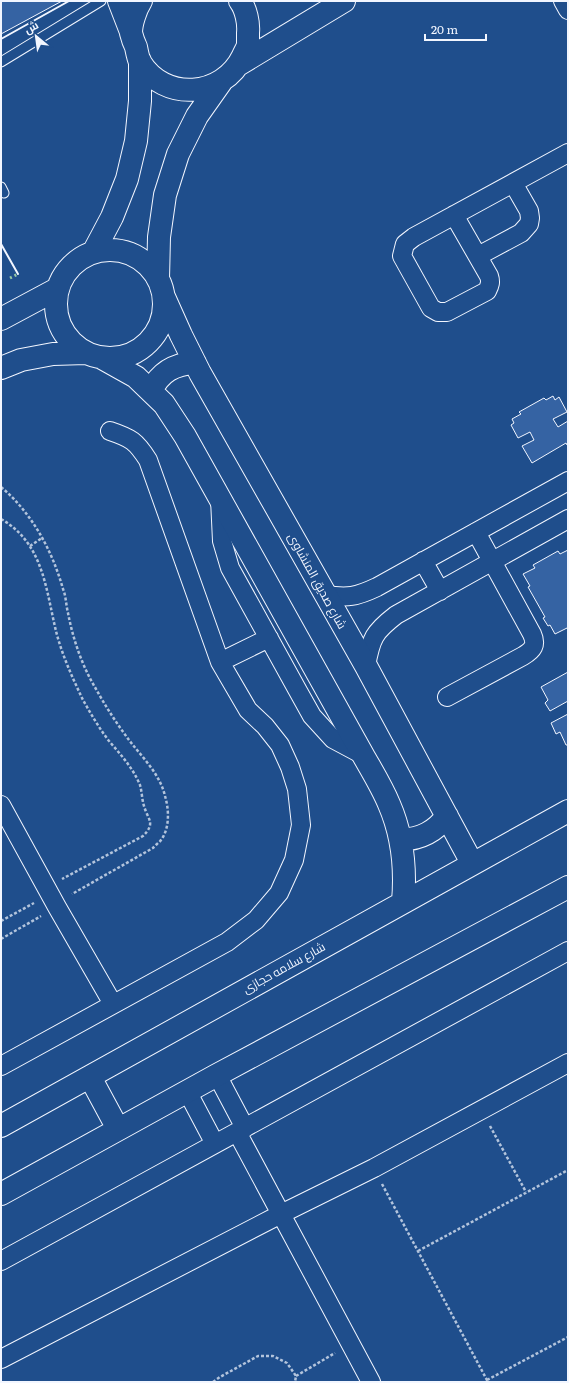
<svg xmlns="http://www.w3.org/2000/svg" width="569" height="1383" viewBox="0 0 569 1383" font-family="Literata,Cairo,serif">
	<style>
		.building { fill: #3563a3; stroke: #f2f6ff }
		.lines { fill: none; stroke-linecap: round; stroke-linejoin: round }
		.service-casing { stroke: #f2f6ff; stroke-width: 11 }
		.minor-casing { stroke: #f2f6ff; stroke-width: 20 }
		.tertiary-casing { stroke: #f2f6ff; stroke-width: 24 }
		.path { stroke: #b3c4dc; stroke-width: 2.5; stroke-dasharray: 3 2; stroke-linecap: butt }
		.service { stroke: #1f4e8c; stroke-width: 9 }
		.minor { stroke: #1f4e8c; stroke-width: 18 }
		.tertiary { stroke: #1f4e8c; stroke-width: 22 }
		.hedge { stroke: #97c8a6; stroke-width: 3; stroke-dasharray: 2 3; stroke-linecap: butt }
		.wall { stroke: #f2f6ff; stroke-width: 2 }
		.labels { text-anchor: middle; stroke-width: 3; stroke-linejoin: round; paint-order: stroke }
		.street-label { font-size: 12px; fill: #f2f6ff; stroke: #1f4e8c }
	</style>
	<rect width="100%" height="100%" fill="#1f4e8c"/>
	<path class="building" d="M1,1h61l-61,33z
		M553,396l2,4 4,-3 8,15 -14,7 5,8 10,-6v23l-1,1 -1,-2 -34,20 -10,-17 12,-6 -4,-8 -12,6 -7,-13 3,-2 -2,-4 9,-5 -2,-2 25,-14 2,2z
		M568,550v80l-1,-2 -12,6 -5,-9 -2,1 -5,-8 2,-1 -17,-30 2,-1 -7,-12 12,-6 -2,-3 25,-14 2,3z
		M568,672v29l-18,10 -5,-8 3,-3 -7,-13z
		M568,714v31h-2l-6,-13 -4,2 -5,-11z"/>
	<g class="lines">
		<defs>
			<path id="service" d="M1,62l100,-61
				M1,187l3,6"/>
			<path id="minor" d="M563,1l5,9
				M454,215l35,61c2,6 1,9 -2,15l-40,21h-9l-7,-4 -29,-52 3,-12 9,-7 154,-84
				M478,256l43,-23 8,-9 1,-6 -1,-7 -16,-28
				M220,499l2,42 8,27 68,123 14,25 21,23 30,16
				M423,561l17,30
				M325,595c23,3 31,2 52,-8l191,-106
				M220,662l49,-24
				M366,666c5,-28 8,-34 30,-51l172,-96
				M447,697l76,-41c10,-6 14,-11 9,-22l-56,-102
				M1,805l56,102 56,97
				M1,1066l226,-124 29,-22 23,-27 15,-33 7,-35 -4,-36 -7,-22 -10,-22 -15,-19 -17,-16 -28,-48 -72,-202c-12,-19 -17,-22 -38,-29
				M217,1075l28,53
				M187,1091l28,53
				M237,1132l134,250
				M1,1261l567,-310
				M1,1359l280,-145 93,-46 194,-105"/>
			<path id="tertiary" d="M119,1l12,31
				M141,1c-5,8 -10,22 -10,32 1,4 3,10 5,14 1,5 2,11 4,15 24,40 83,36 103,-6 1,-3 4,-7 5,-11 0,-4 0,-8 0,-12 1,-10 -2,-24 -8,-32
				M238,65l106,-64
				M56 304a54 54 0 1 1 108 0a54 54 0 1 1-108 0Z
				M94,251l18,-34 15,-38 9,-38 4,-40v-40
				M158,279l1,-42 6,-42 13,-41 19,-38 24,-34
				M164,297l17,38 19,38 166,293 106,197
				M1,319l56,-30
				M102,358l34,19 28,27 21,32 178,319c9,16 19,32 26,49 14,32 17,64 14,98
				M1,368l20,-8 32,-6 33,-1
				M151,391c9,-19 23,-27 44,-28
				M401,840c20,-1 34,-8 46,-24
				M90,1077l28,52
				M1,1126l567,-315
				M1,1194l216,-119 351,-188"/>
		</defs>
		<use href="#service" class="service-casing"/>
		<use href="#minor" class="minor-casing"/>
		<use href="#tertiary" class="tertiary-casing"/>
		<path class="path" d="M1,487c31,26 51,63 62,102 3,7 3,16 5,24 5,26 14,53 28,76 10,18 21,35 33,51 13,17 31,34 36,56 4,13 5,32 -4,44 -2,3 -6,5 -8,8l-81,46
			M1,519c44,25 45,74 56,116 6,22 16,44 26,65 8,14 16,28 26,41 12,14 24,27 31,44 2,7 2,15 4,21 4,14 12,17 -1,30l-81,43
			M30,546l12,-8
			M1,921l33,-18
			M1,939l40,-23
			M490,1126l36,66
			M382,1184l106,198
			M418,1251l150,-81
			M296,1376l39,-23
			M487,1380l81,-43
			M213,1382l7,-5 38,-21h15l14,7 9,13 -1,6"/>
		<use href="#service" class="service"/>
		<use href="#minor" class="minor"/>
		<use href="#tertiary" class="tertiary"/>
		<path class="hedge" d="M10,278l8,-4"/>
		<path class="wall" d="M1,39l68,-38
			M1,244l17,30"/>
	</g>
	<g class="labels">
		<g class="street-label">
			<text transform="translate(317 581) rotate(61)" y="4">شارع صديق المنشاوى</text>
			<text transform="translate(284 968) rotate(-29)" y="4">شارع سلامه حجازى</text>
		</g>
	</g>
	<rect width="569" height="1383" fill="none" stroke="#f2f6ff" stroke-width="4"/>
	<g transform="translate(36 36) rotate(331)" stroke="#1f4e8c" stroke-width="3" paint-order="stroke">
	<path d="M0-3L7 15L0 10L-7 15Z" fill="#f2f6ff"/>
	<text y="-6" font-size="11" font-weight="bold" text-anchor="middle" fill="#f2f6ff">ش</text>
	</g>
	<path d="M425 34v6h61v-6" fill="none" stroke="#f2f6ff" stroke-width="2"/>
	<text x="431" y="34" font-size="12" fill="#f2f6ff" stroke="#1f4e8c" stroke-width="3" paint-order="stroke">20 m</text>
</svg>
